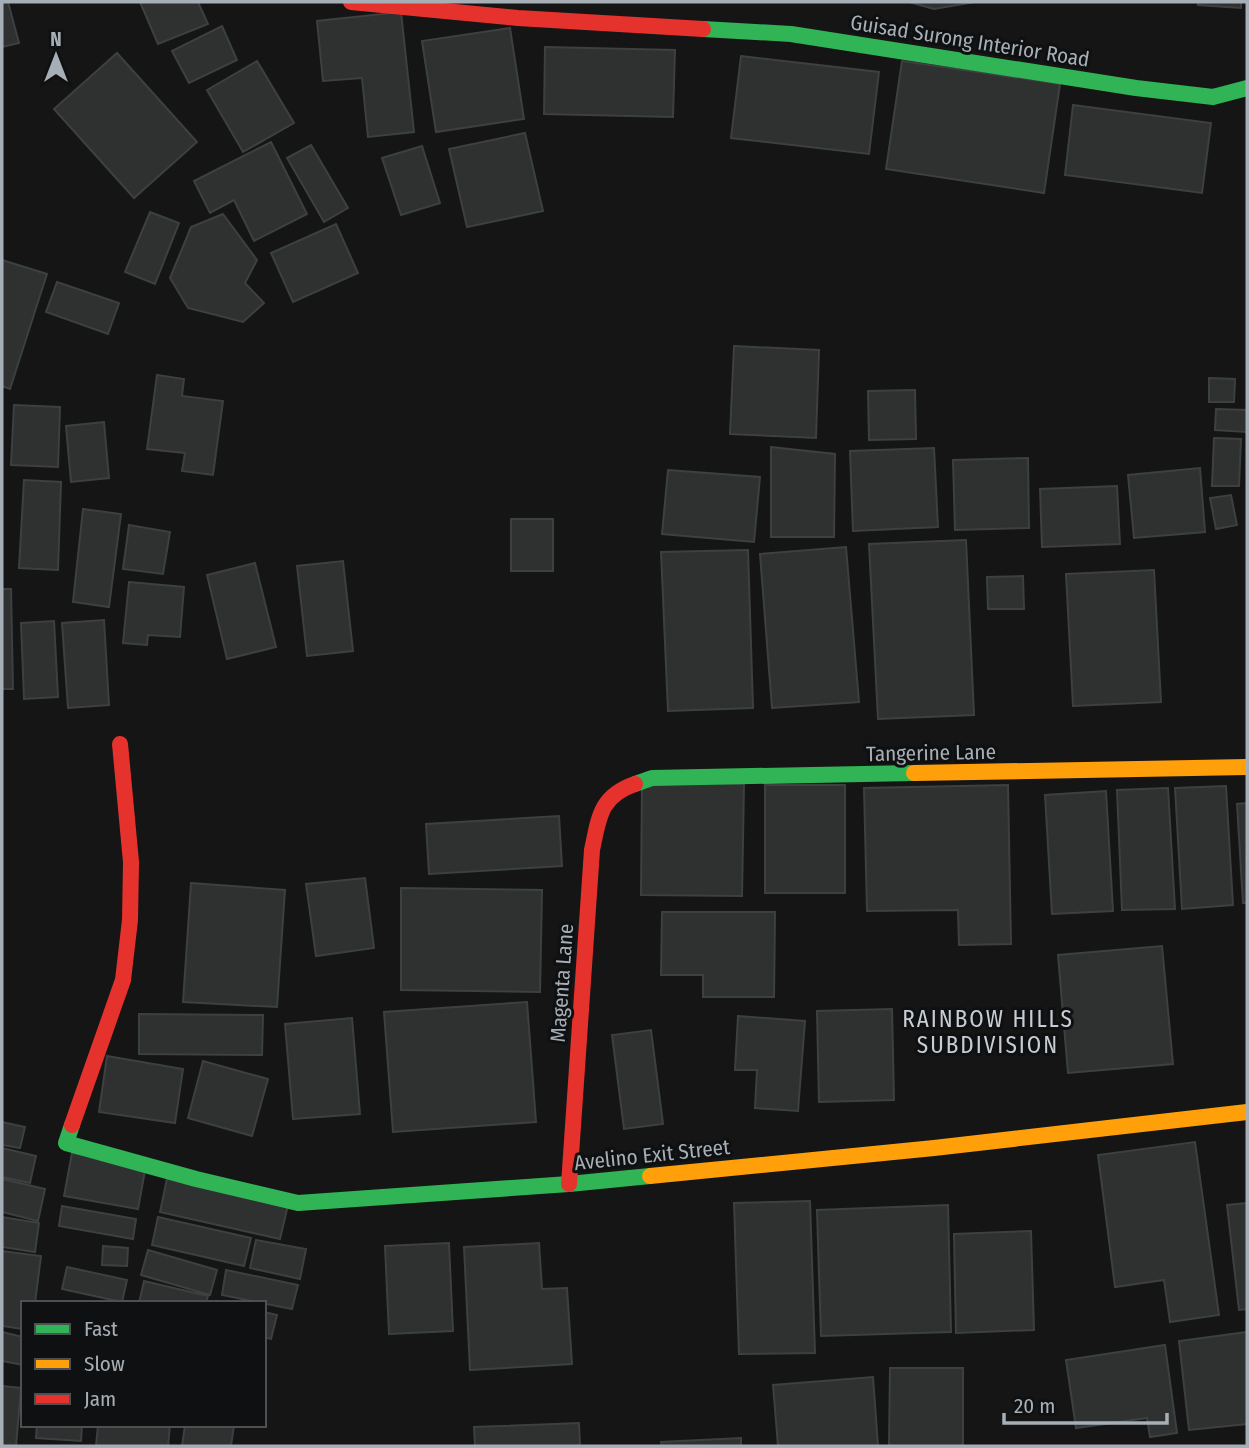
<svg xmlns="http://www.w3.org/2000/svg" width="1249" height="1448" viewBox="0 0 1249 1448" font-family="'Fira Sans Condensed',sans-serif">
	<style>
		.building { fill: #2f3030; stroke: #3d4041; stroke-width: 2 }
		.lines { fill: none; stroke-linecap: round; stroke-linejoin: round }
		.fast { stroke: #30b455; stroke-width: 16 }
		.slow { stroke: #ff9f0a; stroke-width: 16 }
		.jam { stroke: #e5322d; stroke-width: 16 }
		.labels { text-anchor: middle; stroke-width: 6; stroke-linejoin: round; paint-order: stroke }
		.street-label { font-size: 21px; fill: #a7afb6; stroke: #0f1011 }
		.neighbourhood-label { font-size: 23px; letter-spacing: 2px; fill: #c8cdd2; stroke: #0f1011 }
	</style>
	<rect width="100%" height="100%" fill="#151515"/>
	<path class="building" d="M2,2h6l11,41 -17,4z
		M140,2h58l10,22 -50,20z
		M909,2h66l-41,7z
		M1198,2h43v6l-43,-3z
		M401,12l13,120 -46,5 -6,-59 -39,3 -6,-60z
		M222,26l15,34 -48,23 -17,-32z
		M510,28l14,91 -88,13 -14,-91z
		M545,47l130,3 -2,67 -129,-3z
		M117,53l80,89 -63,56 -80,-89z
		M741,56l138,16 -10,82 -138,-16z
		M257,61l37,62 -51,29 -36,-62z
		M902,61l158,23 -16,109 -158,-24z
		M1073,105l138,18 -9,70 -137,-18z
		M525,133l18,78 -76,16 -18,-78z
		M271,142l36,72 -53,27 -20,-41 -24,13 -16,-32z
		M311,145l37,63 -24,14 -37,-64z
		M422,146l18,57 -39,12 -19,-57z
		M150,212l29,11 -24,61 -30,-12z
		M223,214l34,46 -12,23 19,20 -21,19 -55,-14 -18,-30 21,-51z
		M336,224l22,49 -65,29 -22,-49z
		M2,260l45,14 -37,115 -8,-3z
		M57,282l62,21 -11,31 -62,-22z
		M734,346l85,4 -3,88 -86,-4z
		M157,375l27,4 -2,17 41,5 -10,74 -31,-4 3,-18 -38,-4z
		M1209,378l26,1 -1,23h-25z
		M915,390l1,49 -47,1 -1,-49z
		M14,405l46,2 -2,60 -47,-2z
		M1216,409l31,1v22l-32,-2z
		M104,422l5,56 -38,4 -5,-56z
		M1214,438l27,1 -2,47h-27z
		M771,447l64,7 -1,83h-63z
		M934,448l4,79 -85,4 -3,-80z
		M1028,458l1,70 -74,2 -2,-70z
		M1200,468l5,64 -71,6 -6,-63z
		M668,470l92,7 -6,65 -92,-8z
		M24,480l37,2 -3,88 -39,-2z
		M1117,486l3,58 -78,3 -2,-58z
		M1231,495l6,30 -21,4 -6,-31z
		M83,509l38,5 -12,93 -36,-5z
		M511,519h42v52h-42z
		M129,525l41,7 -7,42 -40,-5z
		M966,540l8,175 -96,4 -9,-175z
		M846,547l13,155 -87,6 -12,-154z
		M748,550l5,158 -85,3 -7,-159z
		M343,561l10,90 -46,5 -10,-90z
		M255,563l21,84 -49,12 -20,-84z
		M1154,570l7,132 -88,4 -7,-132z
		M1023,576l1,33h-36l-1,-32z
		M129,582l55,5 -4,50 -32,-2 -1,10 -24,-2z
		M2,589h9l2,100h-11z
		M104,620l5,85 -41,3 -6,-85z
		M54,621l4,76 -34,2 -3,-76z
		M642,782l102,2 -2,112 -101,-1z
		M765,785h80v108h-80z
		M1008,785l3,159 -52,1 -1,-35 -91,1 -3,-123z
		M1226,786l7,119 -51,4 -7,-121z
		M1168,788l7,121 -53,1 -5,-120z
		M1106,791l7,120 -61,3 -7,-119z
		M1247,803v100h-4l-6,-99z
		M559,816l3,50 -133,8 -3,-50z
		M365,878l9,70 -58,8 -10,-72z
		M191,883l94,7 -8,117 -94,-5z
		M401,888l141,2 -2,102 -139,-2z
		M662,912h113l-1,85h-71v-22h-42z
		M1162,946l11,118 -105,9 -10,-118z
		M527,1002l9,120 -143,10 -9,-120z
		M892,1009l2,91 -75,2 -2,-91z
		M139,1014l124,1 -1,40 -123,-1z
		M738,1016l67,5 -7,90 -43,-3 2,-38h-22z
		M352,1018l8,96 -67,5 -8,-95z
		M651,1030l12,94 -39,5 -12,-94z
		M107,1056l76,13 -8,54 -76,-11z
		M203,1061l65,18 -16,57 -64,-18z
		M2,1122l23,5 -5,21 -18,-3z
		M1195,1142l24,173 -49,7 -6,-42 -49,7 -17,-132z
		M2,1148l34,8 -6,27 -28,-6z
		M72,1153l74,12 -8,44 -74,-13z
		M168,1174l120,31 -8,34 -120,-27z
		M2,1179l43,10 -7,32 -36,-9z
		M810,1201l5,152 -76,1 -5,-151z
		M1247,1203v106l-8,1 -12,-105z
		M948,1205l3,127 -130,4 -4,-126z
		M62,1206l74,13 -3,20 -74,-13z
		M2,1217l37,6 -4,29 -33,-5z
		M158,1217l93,21 -7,28 -92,-21z
		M1031,1231l3,99 -78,3 -2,-99z
		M256,1240l50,9 -6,30 -50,-11z
		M449,1243l4,88 -64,3 -4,-88z
		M539,1243l3,46 25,-1 5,76 -102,6 -6,-123z
		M103,1246l25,2 -1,18 -25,-1z
		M148,1250l69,20 -7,25 -69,-20z
		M2,1251l39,5 -6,47h-12v26l-21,-3z
		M67,1267l60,13 -5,22 -60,-13z
		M226,1270l72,15 -6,24 -70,-14z
		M144,1281l64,15 -2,7h-67z
		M264,1312l13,3 -6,24 -7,-2z
		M2,1332l21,5v28l-21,-4z
		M1247,1332v92l-58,6 -10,-89z
		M1165,1345l12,88 -27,4 -3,-19 -71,10 -10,-68z
		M890,1368h73v78h-74z
		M873,1377l5,69h-100l-5,-61z
		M2,1386l19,2 -5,58h-14z
		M579,1423l1,23h-105l-1,-19z
		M37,1425h45l-1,16 -45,-3z
		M98,1425h72l-2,21h-72z
		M185,1425h49l-3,21h-49z
		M741,1438v8h-79l-1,-4z"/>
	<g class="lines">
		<path class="fast" d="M703,29l88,5 345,54 77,9 34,-9
			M635,784l17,-6 262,-5
			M72,1125l-6,18 130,36 102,24 271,-19 81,-8"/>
		<path class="slow" d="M914,773l333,-6
			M650,1176l284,-28 313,-36"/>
		<path class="jam" d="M351,2l167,16 185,11
			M72,1125l51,-145 7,-60 1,-58 -11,-118
			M569,1184l23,-334c7,-33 8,-54 43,-66"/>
	</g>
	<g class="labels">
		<g class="street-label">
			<text transform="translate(970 41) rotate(9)" y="7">Guisad Surong Interior Road</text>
			<text transform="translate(931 753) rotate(-1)" y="7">Tangerine Lane</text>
			<text transform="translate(562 983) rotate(-86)" y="7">Magenta Lane</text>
			<text transform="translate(652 1155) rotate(-6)" y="7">Avelino Exit Street</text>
		</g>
		<g class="neighbourhood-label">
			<text x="988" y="1027">RAINBOW HILLS<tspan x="988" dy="26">SUBDIVISION</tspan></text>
		</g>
	</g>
	<rect width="1249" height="1448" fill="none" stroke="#a7afb6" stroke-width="7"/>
	<rect x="21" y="1301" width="245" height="126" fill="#0f1011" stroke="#4c5053" stroke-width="2"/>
	<rect x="35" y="1324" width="35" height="10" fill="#30b455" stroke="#4c5053" stroke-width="2"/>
	<text x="84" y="1336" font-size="21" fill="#a7afb6">Fast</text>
	<rect x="35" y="1359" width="35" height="10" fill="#ff9f0a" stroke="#4c5053" stroke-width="2"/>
	<text x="84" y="1371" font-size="21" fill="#a7afb6">Slow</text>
	<rect x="35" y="1394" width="35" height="10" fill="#e5322d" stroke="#4c5053" stroke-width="2"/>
	<text x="84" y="1406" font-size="21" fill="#a7afb6">Jam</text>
	<g transform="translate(56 56)" stroke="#0f1011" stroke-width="5" paint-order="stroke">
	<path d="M0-5L12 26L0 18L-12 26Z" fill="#a7afb6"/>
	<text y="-10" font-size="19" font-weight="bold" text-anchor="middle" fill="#a7afb6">N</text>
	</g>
	<path d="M1004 1413v10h163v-10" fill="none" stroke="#a7afb6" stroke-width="3.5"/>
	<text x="1014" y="1413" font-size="21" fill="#a7afb6" stroke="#0f1011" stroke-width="5" paint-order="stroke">20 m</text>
</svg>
